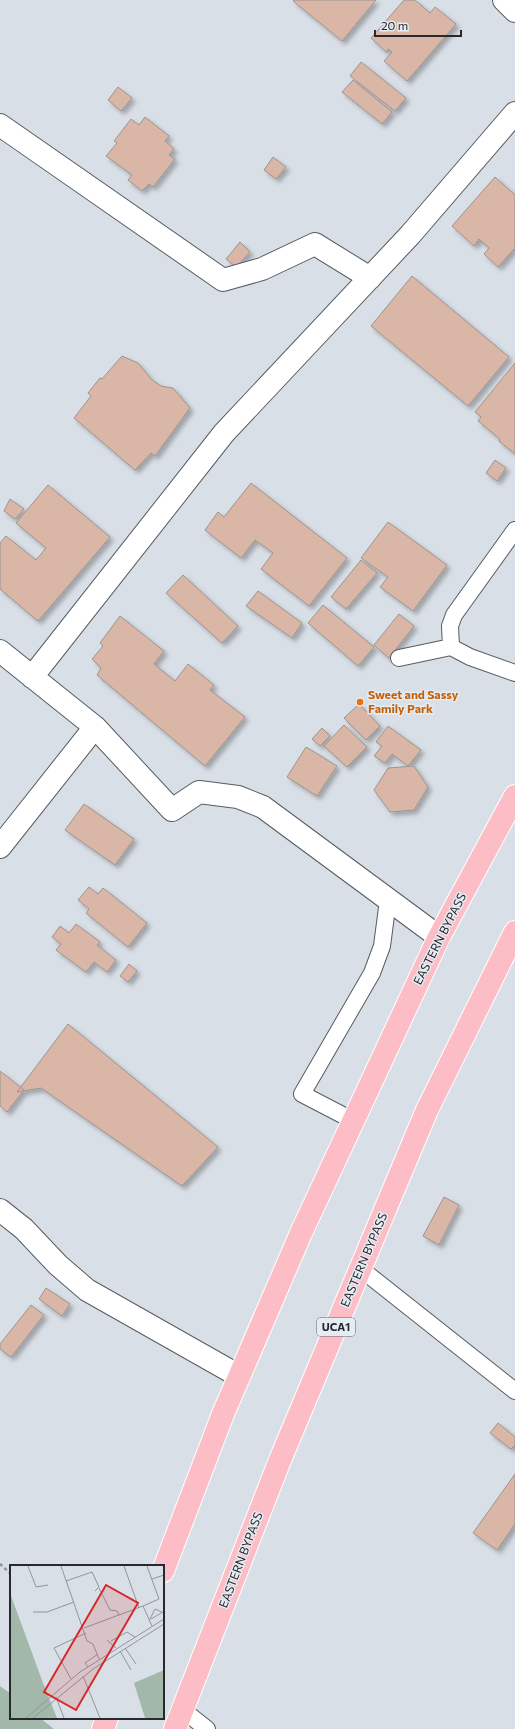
<svg xmlns="http://www.w3.org/2000/svg" width="515" height="1729" viewBox="0 0 515 1729" font-family="Commissioner,sans-serif">
	<style>
		.green { fill: #a1b8ab }
		.building { fill: #d9b6a6; stroke: #9c9490; filter: url(#shadow) }
		.lines { fill: none; stroke-linecap: round; stroke-linejoin: round }
		.lane-casing { stroke: #575c62; stroke-width: 18 }
		.street-casing { stroke: #575c62; stroke-width: 24 }
		.primary-casing { stroke: #fff; stroke-width: 24 }
		.path { stroke: #90949a; stroke-width: 2.5; stroke-dasharray: 3 3; stroke-linecap: butt }
		.lane { stroke: #fff; stroke-width: 16 }
		.street { stroke: #fff; stroke-width: 22 }
		.primary { stroke: #fdbdc7; stroke-width: 22 }
		.food-dot { fill: #e8710a; stroke: #e6ecf3; stroke-width: 1.5 }
		.labels { text-anchor: middle; stroke-width: 3; stroke-linejoin: round; paint-order: stroke }
		.shield { fill: #e6ecf3; stroke: #606468; stroke-width: 1 }
		.shield-label { font-size: 11px; font-weight: bold; fill: #27292c }
		.food-label { font-size: 12px; font-weight: bold; fill: #c56008; stroke: #e6ecf3; text-anchor: start }
		.street-label { font-size: 12px; fill: #27292c; stroke: #e6ecf3 }
		.inset-road { fill: none; stroke: #92969c; stroke-width: 1 }
		.view { fill: #d62828; fill-opacity: 0.15; stroke: #d62828; stroke-width: 2 }
		.inset-edge { fill: none; stroke: #27292c; stroke-width: 2 }
	</style>
	<defs>
		<filter id="shadow"><feDropShadow dx="3.5" dy="3.5" stdDeviation="2" flood-color="#0004"/></filter>
	</defs>
	<rect width="100%" height="100%" fill="#d9dfe6"/>
	<path class="green" d="M0,1686l11,8v24h29l14,11h-54z"/>
	<path class="building" d="M294,0h82l-34,41 -49,-40z
		M404,0h11l15,13 5,-6 21,17 -49,57 -23,-20 8,-9 -4,-3 -2,3 -15,-14z
		M361,62l45,36 -11,13 -45,-35z
		M353,80l39,32 -10,12 -40,-32z
		M118,87l14,11 -11,13 -13,-11z
		M145,117l24,19 -4,5 9,8 -5,6 6,4 -22,28 -4,-3 -7,7 -14,-11 4,-5 -26,-19 11,-13 -3,-2 17,-22 8,6z
		M273,157l13,10 -10,12 -12,-9z
		M495,177l20,18v55l-1,-1 -16,18 -14,-13 5,-6 -10,-9 -5,7 -22,-20z
		M240,242l10,10 -14,15 -10,-8z
		M412,276l97,81 -41,49 -97,-80z
		M122,356l16,7 14,17 9,6 12,2 17,20 -35,48 -4,-3 -16,17 -61,-52 17,-22 -3,-3 12,-15 2,1z
		M515,363v91l-16,-13 1,-2 -22,-18 3,-4 -6,-5z
		M495,460l11,8 -9,13 -11,-8z
		M251,483l96,75 -38,48 -48,-37 12,-16 -18,-13 -14,18 -36,-28 13,-18 6,5z
		M48,485l62,52 -72,84 -38,-32v-46l6,-7 30,24 10,-12 -30,-25z
		M10,499l14,10 -9,10 -11,-8z
		M388,522l59,43 -34,46 -33,-24 8,-10 -27,-19z
		M361,560l16,13 -31,36 -15,-12z
		M183,575l55,51 -16,17 -56,-50z
		M258,591l44,32 -10,15 -46,-32z
		M323,605l51,42 -16,19 -50,-43z
		M399,614l15,12 -25,32 -15,-13z
		M120,616l44,35 -10,13 21,17 13,-17 26,21 -4,5 35,27 -40,49 -108,-91 4,-7 -9,-9 11,-13 -3,-3z
		M359,704l21,22 -14,14 -22,-22z
		M344,725l23,22 -20,20 -23,-21z
		M388,726l33,24 -13,16 -16,-12 -7,9 -11,-7 8,-10 -6,-4z
		M322,728l8,8 -10,10 -8,-7z
		M306,747l31,19 -20,30 -30,-19z
		M414,766l14,21 -14,23 -24,2 -16,-22 14,-22z
		M84,804l50,35 -19,26 -50,-35z
		M89,887l9,7 5,-6 44,35 -19,24 -42,-34 3,-4 -11,-9z
		M76,924l24,18 -3,3 19,15 -9,12 -13,-10 -8,10 -30,-22 5,-6 -9,-7 8,-11 9,7z
		M129,964l8,7 -9,11 -8,-6z
		M68,1024l150,123 -36,39 -141,-98 -24,4z
		M0,1071l24,19 -17,22 -7,-6z
		M444,1197l15,8 -20,40 -16,-9z
		M46,1288l24,16 -8,12 -23,-17z
		M31,1305l13,10 -33,42 -11,-8v-5z
		M498,1423l17,14v8l-4,4 -21,-16z
		M515,1474v50l-18,26 -24,-17z"/>
	<g class="lines">
		<defs>
			<path id="lane" d="M451,647l-1,-21 4,-11 61,-85
				M399,658l52,-11 19,10 45,16
				M354,1121l-52,-27 70,-121 10,-27 6,-46
				M361,1269l154,122
				M183,1710l24,19"/>
			<path id="street" d="M504,0l11,11
				M0,125l223,155 39,-11 53,-25 55,34
				M0,651l95,76 77,83 27,-18 39,5 25,10 176,130
				M32,677l192,-244 186,-198 105,-122
				M0,847l95,-120
				M0,1210l24,19 34,36 29,25 152,86"/>
			<path id="primary" d="M163,1571l60,-157 78,-181 138,-296 76,-141
				M103,1729l4,-11
				M175,1729l105,-269 147,-350 88,-178"/>
		</defs>
		<use href="#lane" class="lane-casing"/>
		<use href="#street" class="street-casing"/>
		<use href="#primary" class="primary-casing"/>
		<path class="path" d="M0,1564l11,10"/>
		<use href="#lane" class="lane"/>
		<use href="#street" class="street"/>
		<use href="#primary" class="primary"/>
	</g>
	<circle class="food-dot" cx="360" cy="702" r="4"/>
	<g class="labels">
		<rect class="shield" x="317" y="1318" width="38" height="18" rx="3"/>
		<g class="shield-label">
			<text x="336" y="1331">UCA1</text>
		</g>
		<g class="food-label">
			<text x="368" y="699">Sweet and Sassy<tspan x="368" dy="14">Family Park</tspan></text>
		</g>
		<g class="street-label">
			<text transform="translate(440 939) rotate(-63)" y="4">EASTERN BYPASS</text>
			<text transform="translate(364 1260) rotate(-67)" y="4">EASTERN BYPASS</text>
			<text transform="translate(241 1560) rotate(-69)" y="4">EASTERN BYPASS</text>
		</g>
	</g>
	<g transform="translate(10 1565)">
		<rect width="154" height="154" fill="#d9dfe6"/>
		<path d="M0,28l33,90 14,35h-47zM154,105v48h-19l-11,-35z" fill="#a1b8ab"/>
		<path class="inset-road" d="M18,1l8,21 12,-2M51,1l26,75 6,3 6,15M114,1l15,42M137,1l12,33 -16,7 9,20M142,14l12,-4M56,16l26,-9 7,15 -4,4M89,23l11,22 7,1 2,4M23,47h14l27,-10M141,54l12,-7M139,56l6,-12 9,4M74,63l59,-22M97,75l9,8M101,76l16,-9 8,5M115,83l11,16M110,86l11,19M78,102l-3,-4 13,-9M73,111l17,42M61,114l-17,-31 32,-15M46,132l8,21M16,153l54,-46 84,-53M23,153l60,-49 71,-45"/>
		<path class="view" d="M96,20l32,18 -62,107 -32,-18z"/>
		<rect width="154" height="154" class="inset-edge"/>
	</g>
	<path d="M375 30v6h86v-6" fill="none" stroke="#27292c" stroke-width="2"/>
	<text x="381" y="30" font-size="12" fill="#27292c" stroke="#e6ecf3" stroke-width="3" paint-order="stroke">20 m</text>
</svg>
